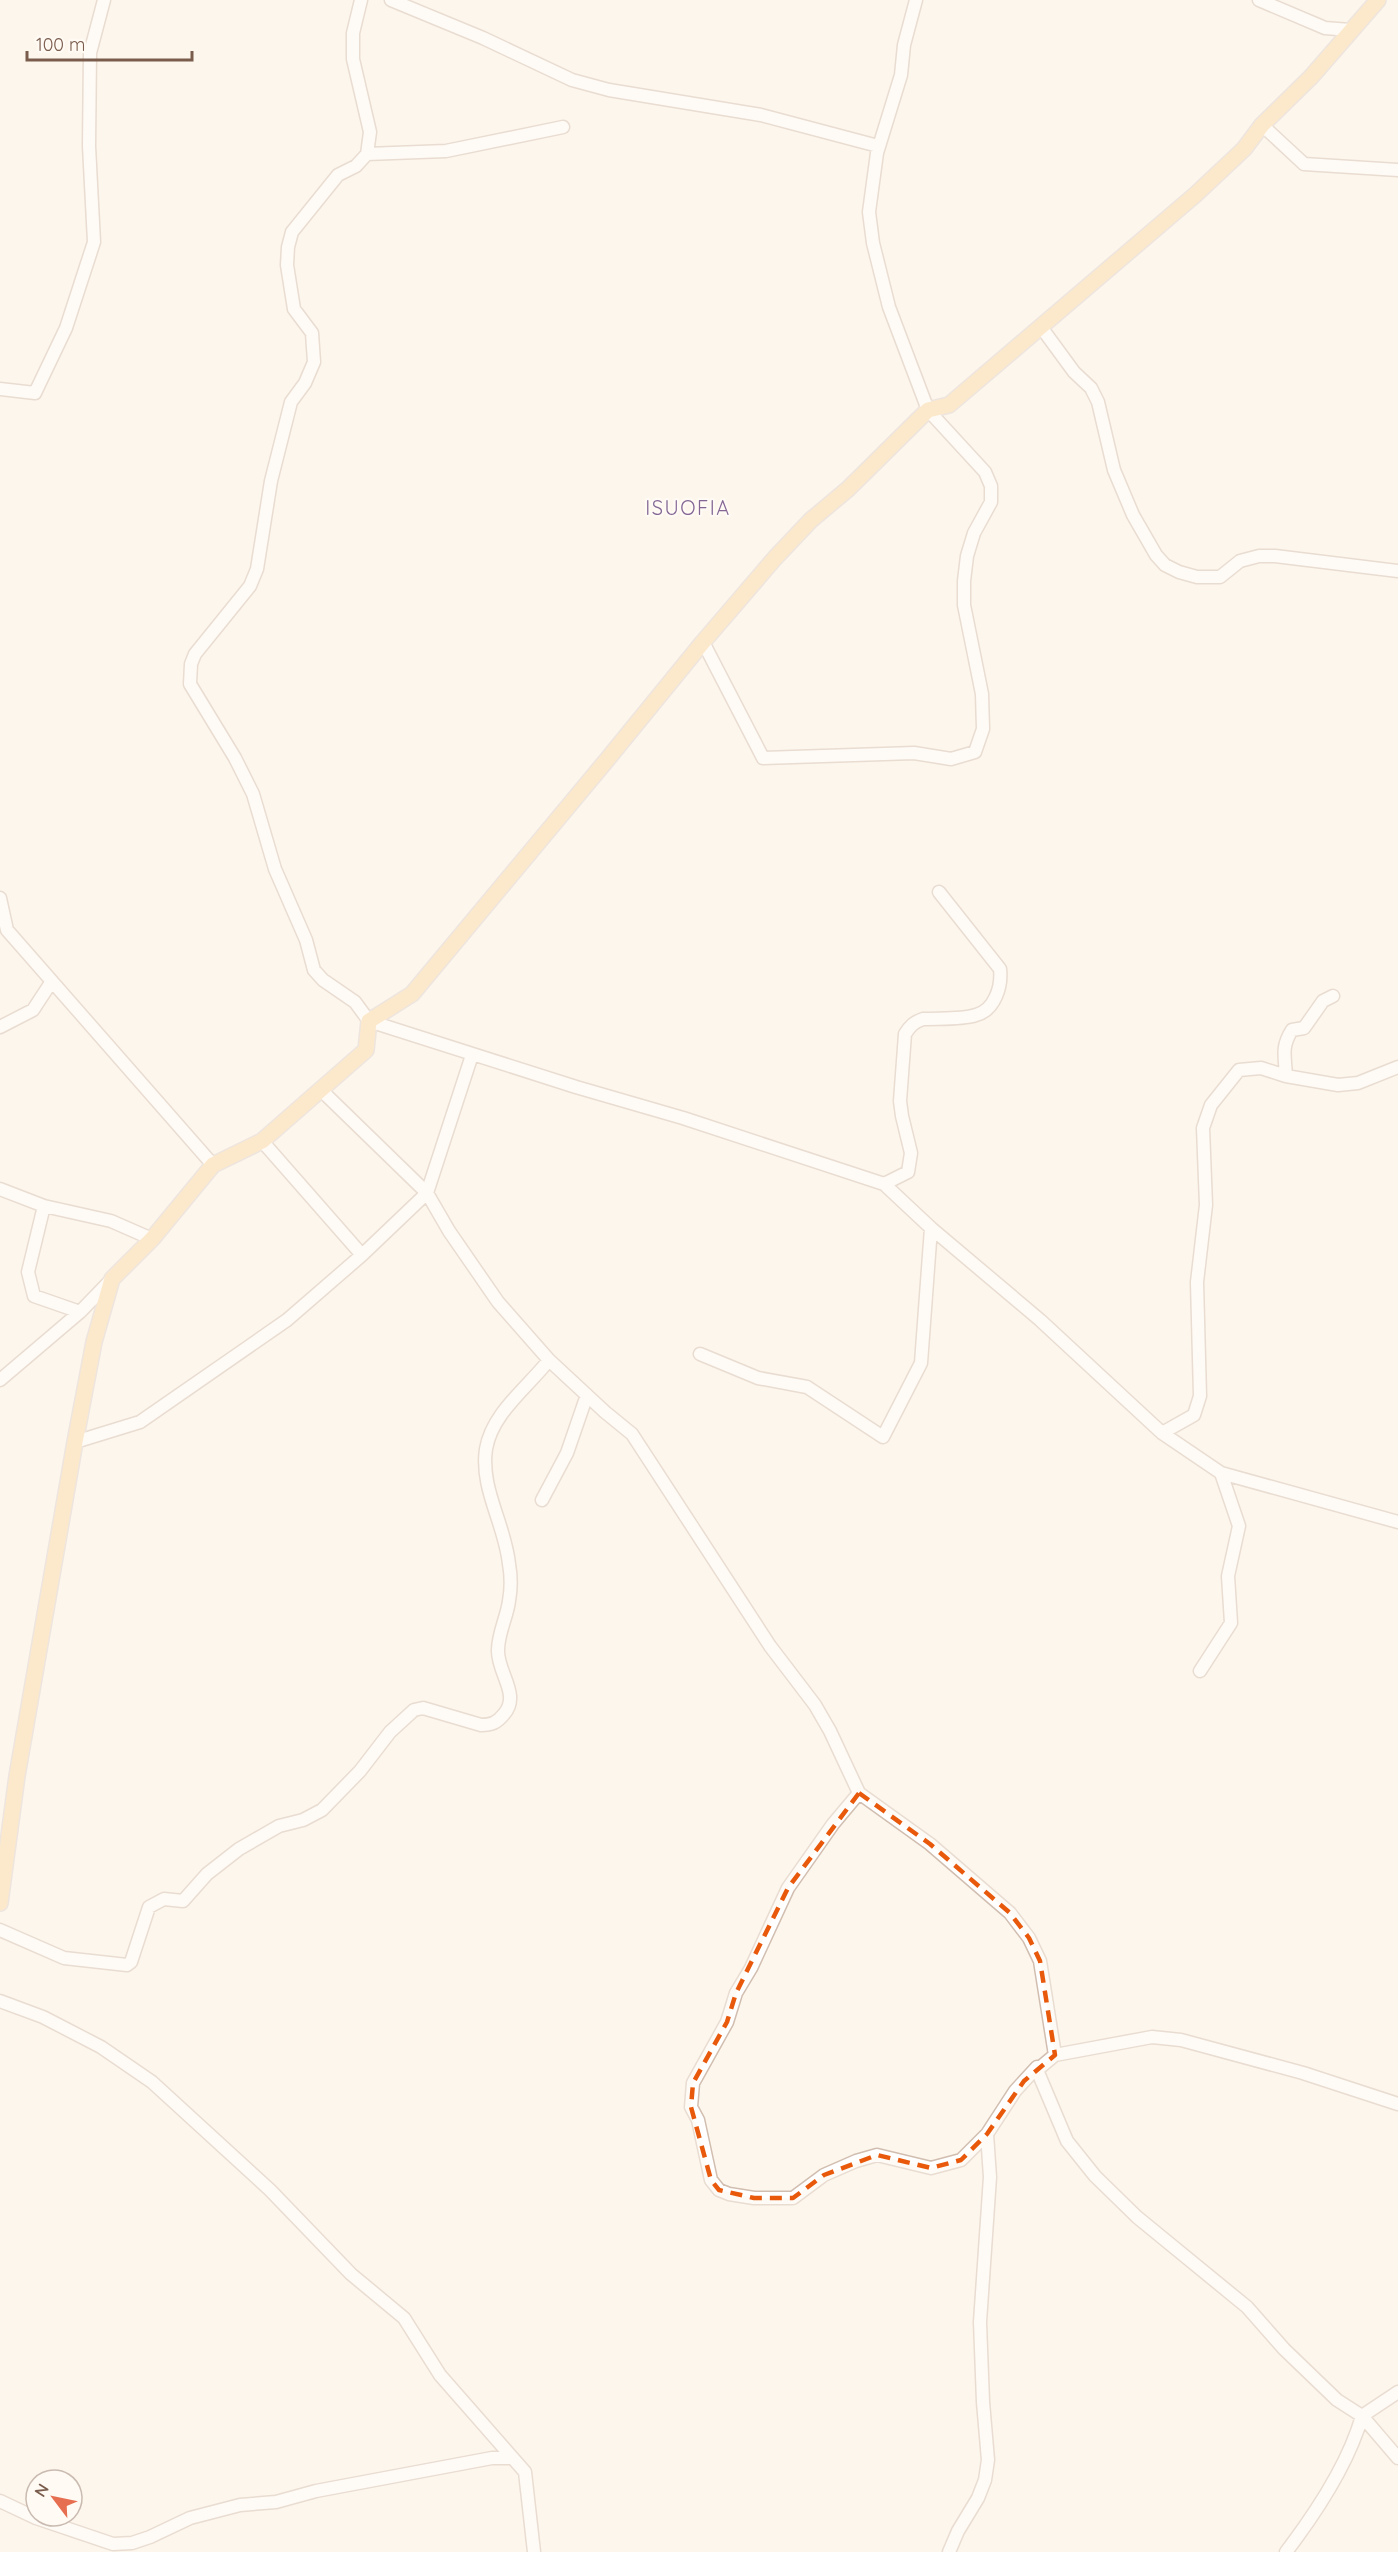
<svg xmlns="http://www.w3.org/2000/svg" width="1398" height="2552" viewBox="0 0 1398 2552" font-family="Quicksand,sans-serif">
	<style>
		.lines { fill: none; stroke-linecap: round; stroke-linejoin: round }
		.minor-casing { stroke: #d1beb0; stroke-width: 15 }
		.major-casing { stroke: #dad1cd; stroke-width: 18 }
		.minor { stroke: #fff; stroke-width: 12 }
		.major { stroke: #fbd9a5; stroke-width: 15 }
		.marked { fill: none; stroke: #e8590c; stroke-width: 4.5; stroke-dasharray: 12 8; stroke-linejoin: round }
		.labels { text-anchor: middle; stroke-width: 4.5; stroke-linejoin: round; paint-order: stroke }
		.quarter-label { font-size: 20px; letter-spacing: 1.5px; fill: #846695; stroke: #fffaf3 }
	</style>
	<rect width="100%" height="100%" fill="#fdf6ec"/>
	<g class="lines">
		<defs>
			<path id="minor" d="M361,0l-8,33v26l17,73 -3,22 -11,12 -18,9 -46,57 -4,15 -1,18 7,44 18,24 2,29 -9,21 -14,19 -20,79 -14,88 -7,17 -55,68 -4,10 -1,20 45,74 18,36 22,75 31,71 8,30 9,10 32,22 14,19 207,66 107,31 201,66 47,44 109,92 122,113 59,40 177,49
				M391,0l92,38 89,42 37,10 152,25 117,31
				M1259,0l66,28 25,2
				M1262,125l42,39 94,6
				M367,154l79,-3 117,-24
				M1041,327l33,45 17,16 7,14 16,68 19,45 23,40 9,10 14,7 18,5h23l20,-16 19,-5h16l123,15
				M0,389l35,4 31,-65 28,-86 -5,-96 1,-93 14,-53
				M703,642l60,116 151,-5 37,6 24,-7 8,-23 -1,-35 -18,-89v-24l3,-25 7,-23 17,-31v-16l-6,-14 -57,-62 -39,-103 -16,-64 -4,-31 8,-59 24,-78 3,-30 12,-45
				M0,898l7,32 206,235
				M0,1027l33,-17 19,-29
				M1286,1076l52,9 20,-2 40,-16
				M321,1090l106,103 22,38 49,71 51,58 56,52 27,22 138,212 45,59 15,26 29,62 71,51 80,69 19,25 11,23 15,94 -18,15 30,71 28,35 42,41 110,90 37,42 53,51 25,16 36,42
				M262,1141l100,114
				M884,1184l24,-12 3,-19 -9,-37 -2,-15 5,-67c5,-8 9,-12 18,-15 17,-1 37,1 53,-4 19,-5 26,-29 24,-46l-61,-77
				M0,1189l44,17 67,15 41,18
				M44,1206l-16,66 6,24 46,16
				M700,1354l58,24 49,9 76,50 38,-74 10,-135
				M0,1380l80,-68 31,-32
				M1162,1433l32,-18 6,-19 -3,-114 9,-77 -3,-77 8,-23 28,-35 22,-2 25,8c-1,-20 -5,-29 6,-46l12,-2 19,-27 10,-5
				M75,1442l65,-20 147,-102 75,-65 65,-62 45,-138
				M542,1500l25,-47 20,-58
				M1200,1671l31,-48 -3,-47 11,-50 -18,-53
				M859,1793l-26,31 -45,64 -37,80 -15,25 -9,29 -34,61 -2,24 7,13 13,60 8,10 10,4 25,4h39l31,-23 32,-14 21,-6 54,13 30,-8 26,-26
				M0,1930l64,28 63,7 4,-3 18,-55 15,-8 19,2 24,-27 32,-25 40,-23 24,-6 19,-10 38,-39 30,-39 24,-22 9,-2 58,17c10,0 16,-2 23,-11 17,-19 -7,-42 -6,-64 0,-17 9,-33 11,-49 2,-11 2,-26 0,-37 -4,-40 -29,-75 -23,-115 6,-36 42,-62 63,-89
				M0,2001l43,16 58,30 51,35 118,108 81,84 53,44 36,57 85,97 9,80
				M1055,2055l97,-18 29,3 122,33 95,31
				M0,2501l36,17 77,26 19,-1 18,-6 40,-19 50,-13 36,-3 40,-11 176,-33h21
				M949,2552l9,-21 20,-33 7,-18 3,-20 -5,-58 -3,-80 10,-145 -3,-43 28,-43 22,-24v2
				M1286,2552c29,-38 63,-90 76,-136l36,-24"/>
			<path id="major" d="M0,1903l17,-127 58,-334 19,-100 18,-63 40,-40 61,-74 49,-24 104,-91 3,-29 43,-27 194,-233 97,-119 72,-84 36,-38 37,-31 80,-79 21,-5 246,-210 49,-46 18,-24 49,-48 67,-77"/>
		</defs>
		<use href="#minor" class="minor-casing"/>
		<use href="#major" class="major-casing"/>
		<use href="#minor" class="minor"/>
		<use href="#major" class="major"/>
	</g>
	<path d="M0 0H1398V2552H0ZM859,1793l71,51 80,69 19,25 11,23 15,94 -31,26 -37,53 -26,26 -30,8 -54,-13 -53,20 -31,23h-39l-35,-8 -8,-10 -20,-73 2,-24 34,-61 9,-29 52,-105z" fill="#fdf6ec" fill-opacity=".55" fill-rule="evenodd"/>
	<path class="marked" d="M859,1793l71,51 80,69 19,25 11,23 15,94 -31,26 -37,53 -26,26 -30,8 -54,-13 -53,20 -31,23h-39l-35,-8 -8,-10 -20,-73 2,-24 34,-61 9,-29 52,-105z"/>
	<g class="labels">
		<g class="quarter-label">
			<text x="688" y="515">ISUOFIA</text>
		</g>
	</g>
	<g transform="translate(54 2498) rotate(302)"><circle r="28" fill="#fffaf3" stroke="#cabbb1" stroke-width="1.5"/>
	<path d="M0-4.5L10 22L0 15L-10 22Z" fill="#e76f51"/>
	<text y="-9" font-size="16" font-weight="bold" text-anchor="middle" fill="#7a5c4d">N</text>
	</g>
	<path d="M27 51v9h165v-9" fill="none" stroke="#7a5c4d" stroke-width="3"/>
	<text x="36" y="51" font-size="18" fill="#7a5c4d" stroke="#fffaf3" stroke-width="4.5" paint-order="stroke">100 m</text>
</svg>
